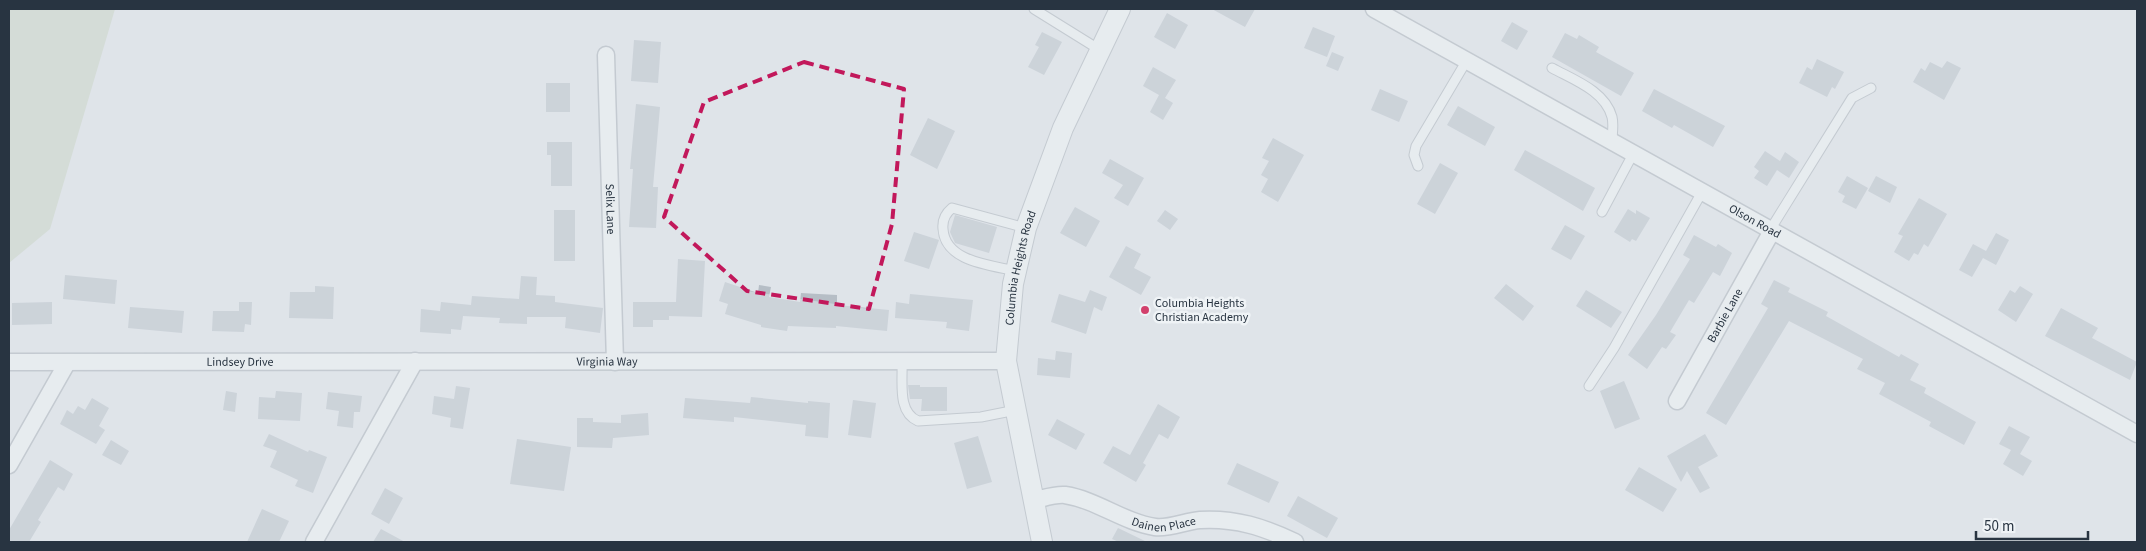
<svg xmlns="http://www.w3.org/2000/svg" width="2146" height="551" viewBox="0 0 2146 551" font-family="'Source Sans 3',sans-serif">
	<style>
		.green { fill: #c8d3c0 }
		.building { fill: #b6bec6 }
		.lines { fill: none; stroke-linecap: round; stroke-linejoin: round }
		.service-casing { stroke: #a4acb3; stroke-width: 11 }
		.minor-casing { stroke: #a4acb3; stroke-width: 19 }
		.tertiary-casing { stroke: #a4acb3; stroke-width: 22 }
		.service { stroke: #f2f5f7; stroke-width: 9 }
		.minor { stroke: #f2f5f7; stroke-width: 16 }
		.tertiary { stroke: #f2f5f7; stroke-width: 20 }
		.marked { fill: none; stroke: #c2185b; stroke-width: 4; stroke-dasharray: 10 6; stroke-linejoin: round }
		.poi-dot { fill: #d2406c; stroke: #eff3f6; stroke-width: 2 }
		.labels { text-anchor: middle; stroke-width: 5; stroke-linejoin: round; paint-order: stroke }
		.street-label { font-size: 12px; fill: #283441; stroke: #eff3f6 }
		.poi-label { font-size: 12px; fill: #283441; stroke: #eff3f6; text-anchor: start }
	</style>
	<rect width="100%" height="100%" fill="#dfe4e9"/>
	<path class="green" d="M9,9h106l-65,220 -41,34z"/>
	<path class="building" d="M1212,9h43l-10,18z
		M1167,13l21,12 -13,24 -21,-12z
		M1512,22l16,9 -11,19 -16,-9z
		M1313,27l22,9 -8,21 -23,-9z
		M1042,32l20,10 -18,33 -16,-8 11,-20 -4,-2z
		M1565,33l12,6 2,-4 20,12 -3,5 38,21 -13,23 -69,-39z
		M634,40l27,2 -3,41 -27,-2z
		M1332,52l12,5 -6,14 -12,-5z
		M1817,59l27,13 -9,17 -3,-2 -5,10 -28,-14 8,-16 5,3z
		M1947,61l14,7 -17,32 -31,-18 8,-14 4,3 5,-9 12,6z
		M1153,67l23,13 -11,18 8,5 -10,17 -13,-8 9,-17 -16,-9z
		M546,83h24v29h-24z
		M1380,89l28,12 -9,21 -28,-12z
		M1654,89l71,37 -12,21 -39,-22 -2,3 -30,-17z
		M636,104l24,3 -7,80h5l-2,41 -27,-1 4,-58h-3z
		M1458,106l37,21 -10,19 -38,-21z
		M928,118l27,13 -18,38 -27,-14z
		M1273,138l31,17 -26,47 -17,-10 7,-13 -7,-4 8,-14 -7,-3z
		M547,142h25v44h-21v-31h-4z
		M1525,150l70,38 -12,23 -69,-41z
		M1765,151l15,10 5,-9 14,10 -10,16 -12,-8 -10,16 -13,-8 5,-7 -5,-4z
		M1110,159l34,19 -16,28 -14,-8 9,-13 -21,-12z
		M1440,163l18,10 -23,41 -18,-10z
		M1847,176l21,12 -12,21 -14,-7 3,-6 -7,-4z
		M1876,176l21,11 -7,16 -22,-12z
		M1919,198l28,16 -19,33 -4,-3 -6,11 -4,-2 -5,8 -15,-9 9,-16 -5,-2z
		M1075,207l25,14 -14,26 -26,-14z
		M1628,209l8,5v-4l14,8 -14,23 -4,-2 -2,3 -16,-10z
		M554,210h21v51h-21z
		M1165,210l13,9 -8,11 -13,-9z
		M955,215l42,12 -8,26 -34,-10 -5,-11z
		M1565,225l20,11 -14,24 -20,-11z
		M914,232l25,8 -10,29 -25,-8z
		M1996,233l13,7 -13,25 -13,-7 -11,19 -13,-7 14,-26 13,7z
		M1694,235l22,12 2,-3 14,9 -12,23 -7,-4 -19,31 -5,-3 -19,32 6,3 -10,14 -4,-2 -15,22 -19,-14 28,-40 34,-56 -7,-4z
		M1126,246l15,8 -7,14 17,9 -10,18 -32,-18z
		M678,259l27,2 -3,56 -33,-1v4h-16v7h-20v-25h43z
		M65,275l52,5 -2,24 -52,-5z
		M521,276l16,1 -1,18 19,1v6l48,6 -3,25 -35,-5 1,-11h-39v7l-28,-1 1,-5 -37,-2 -2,14 -10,-1v5l-31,-2 1,-23 19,2 1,-9 30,3 1,-9 47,3z
		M1774,280l16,8 -2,4 40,20 -2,4 73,41 2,-3 18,10 -9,16 16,8 -2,5 52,29 -12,23 -35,-19 2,-4 -52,-28 6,-11 -28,-14 6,-10 -74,-38 -63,104 -20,-12 62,-105 -7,-4z
		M725,282l33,11 1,-8 12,2 -2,10 31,5 1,-9 36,2v10l52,5 -2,21 -51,-5v2l-48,-2 -1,5 -26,-4v-2l-36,-11 3,-10 -9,-3z
		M1506,284l28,22 -11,15 -29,-23z
		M315,286l19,1 -1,32 -44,-1 1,-26h25z
		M2020,286l13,8 -17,28 -18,-12 12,-20 5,3z
		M1090,290l17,7 -5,14 -8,-4 -8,27 -35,-12 8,-28 26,8z
		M1586,290l36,22 -11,16 -35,-22z
		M910,294l63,6 -4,31 -23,-3 1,-6 -52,-4 1,-16 13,2z
		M52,302v22l-40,1v-22z
		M239,302h13l-1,23 -6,-1 -1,8 -32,-1 1,-20h26z
		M130,307l54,4 -2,22 -54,-5z
		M2061,308l37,20 -6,10 45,24 -7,18 -85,-44z
		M1056,351l16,2 -2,25 -33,-3 1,-17 17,2z
		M1624,381l16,38 -25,10 -15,-38z
		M908,385h12v2h27v24h-26l1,-12h-12z
		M456,386l14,2 -7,41 -13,-2 1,-9 -19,-4 2,-18 20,3z
		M226,391l11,2 -2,19 -12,-2z
		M276,391l26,2 -2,28 -42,-2 1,-22 16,1z
		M328,392l34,4 -2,16h-6l-1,16 -16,-2 2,-15 -13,-2z
		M751,397l57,6v-2l22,2 -2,35 -23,-2 1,-11 -72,-8v5l-51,-4 2,-20 65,5z
		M92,398l17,10 -10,18 6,4 -9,14 -36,-20 7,-14 6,4 5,-8 7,4z
		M853,400l23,3 -5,35 -23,-3z
		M1158,404l22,13 -12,22 -9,-5 -16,29 3,2 -10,17 -33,-19 10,-17 17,9z
		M648,413l1,22 -36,3 -1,10 -35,-1v-29h16v4l28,1v-8z
		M1057,419l28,15 -9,16 -28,-15z
		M2009,426l21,11 -10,17 12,7 -9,15 -20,-12 8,-14 -12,-6z
		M269,434l39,18 1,-2 18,7 -14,36 -18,-7 3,-6 -28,-13 7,-16 -14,-5z
		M1705,434l13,22 -20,11 12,21 -10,5 -13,-22 -6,11 -14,-26z
		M978,436l14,46 -25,7 -13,-46z
		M517,439l54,8 -7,44 -54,-7z
		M111,440l18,11 -8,14 -19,-10z
		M50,460l23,14 -9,17 -6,-4 -20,33 3,2 -12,20h-20v-12z
		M1237,463l42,19 -10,21 -42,-19z
		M1639,467l38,22 -14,23 -38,-22z
		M385,488l18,10 -14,26 -18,-10z
		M1298,496l40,22 -11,20 -40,-22z
		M262,509l27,12 -10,21h-32z
		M1118,528l29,14h-28l-7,-3z
		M381,529l24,13h-32z"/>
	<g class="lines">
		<defs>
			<path id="service" d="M1034,9l66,41
				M1552,68c22,12 53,23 60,49 2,8 0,17 0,24
				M1418,166l-4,-11 2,-9 51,-86
				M1602,212l31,-58
				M1770,230l82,-132 19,-10
				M1016,271c-25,-6 -71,-9 -73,-42 -1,-9 3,-16 9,-21l74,20
				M902,362c1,20 -5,50 16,59l63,-4 35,-7
				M1589,386l25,-38 88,-156"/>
			<g id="minor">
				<path id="s1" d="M1374,9l763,425"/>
				<path id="s2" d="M606,55l9,307"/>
				<path id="s3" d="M9,362l997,-1"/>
				<path id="s4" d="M1677,401l95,-170"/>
				<path d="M9,465l58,-102"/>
				<path id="s5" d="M1035,500c9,-2 21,-6 30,-5 32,5 58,27 90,32 14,2 31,-6 45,-7 36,-2 63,7 95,22"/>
				<path d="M314,542l101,-181"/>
			</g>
			<g id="tertiary">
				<path id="s6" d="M1042,542l-36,-181 7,-77 13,-56 37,-100 57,-119"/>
			</g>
		</defs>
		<use href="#service" class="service-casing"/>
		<use href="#minor" class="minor-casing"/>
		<use href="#tertiary" class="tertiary-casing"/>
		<use href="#service" class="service"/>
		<use href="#minor" class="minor"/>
		<use href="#tertiary" class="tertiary"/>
	</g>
	<path d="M0 0H2146V551H0ZM804,62l100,27 -12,135 -23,85 -122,-18 -83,-74 40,-115z" fill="#dfe4e9" fill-opacity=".55" fill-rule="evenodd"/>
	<path class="marked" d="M804,62l100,27 -12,135 -23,85 -122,-18 -83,-74 40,-115z"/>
	<circle class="poi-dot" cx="1145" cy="310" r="5"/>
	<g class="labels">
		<g class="street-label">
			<text dy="4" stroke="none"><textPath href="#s2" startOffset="154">Selix Lane</textPath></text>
			<text dy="4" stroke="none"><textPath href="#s1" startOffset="436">Olson Road</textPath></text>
			<text dy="4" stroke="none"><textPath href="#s6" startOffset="279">Columbia Heights Road</textPath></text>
			<text dy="4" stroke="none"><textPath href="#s4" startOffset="98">Barbie Lane</textPath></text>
			<text dy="4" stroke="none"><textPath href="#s3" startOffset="598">Virginia Way</textPath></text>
			<text dy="4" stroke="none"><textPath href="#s3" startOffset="231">Lindsey Drive</textPath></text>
			<text dy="4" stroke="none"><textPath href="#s5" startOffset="135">Dainen Place</textPath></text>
		</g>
		<g class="poi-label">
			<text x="1155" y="307">Columbia Heights<tspan x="1155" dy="14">Christian Academy</tspan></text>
		</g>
	</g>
	<rect width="2146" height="551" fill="none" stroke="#283441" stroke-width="20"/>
	<path d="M1976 531v8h112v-8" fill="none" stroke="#283441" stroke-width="2.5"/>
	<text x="1984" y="531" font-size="15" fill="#283441" stroke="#eff3f6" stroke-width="4" paint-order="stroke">50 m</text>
</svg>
